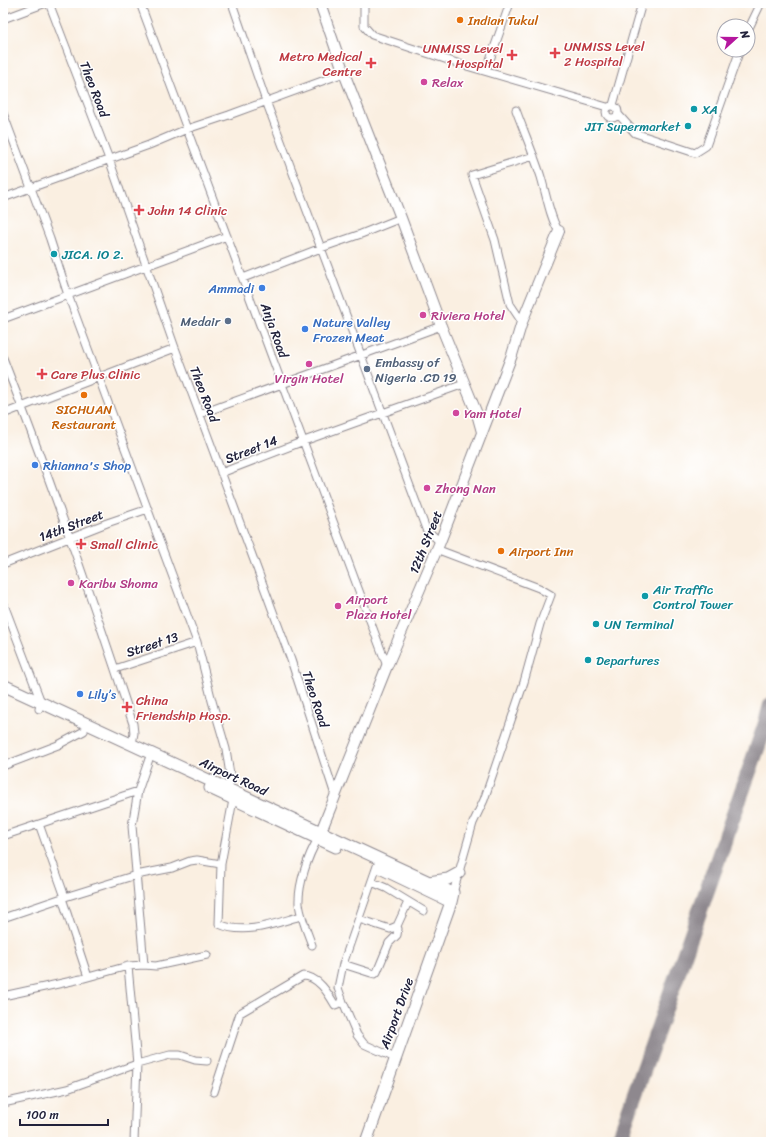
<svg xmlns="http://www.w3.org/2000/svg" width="774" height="1145" viewBox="0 0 774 1145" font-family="Sriracha,sans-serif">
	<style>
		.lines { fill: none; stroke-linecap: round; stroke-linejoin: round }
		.taxiway { stroke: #8e888e; stroke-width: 16 }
		.street-casing { stroke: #8e888e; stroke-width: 9 }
		.secondary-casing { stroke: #8e888e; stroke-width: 12 }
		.primary-casing { stroke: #8e888e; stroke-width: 13 }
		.street { stroke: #fff; stroke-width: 7 }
		.secondary { stroke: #fff; stroke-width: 10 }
		.primary { stroke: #fff; stroke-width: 11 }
		.food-dot { fill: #e8710a; stroke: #fff; stroke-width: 1.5 }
		.health-dot { fill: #e0444e; stroke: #fff; stroke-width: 1.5 }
		.hotel-dot { fill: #d1479c; stroke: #fff; stroke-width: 1.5 }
		.culture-dot { fill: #0f9aa8; stroke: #fff; stroke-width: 1.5 }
		.shop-dot { fill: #3f7fe0; stroke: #fff; stroke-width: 1.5 }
		.service-dot { fill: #5c6f8a; stroke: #fff; stroke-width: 1.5 }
		.labels { text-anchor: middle; stroke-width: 3; stroke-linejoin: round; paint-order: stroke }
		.food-label { font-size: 13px; fill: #c56008; stroke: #fff; text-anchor: start }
		.health-label { font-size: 13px; fill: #be3a42; stroke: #fff; text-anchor: start }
		.hotel-label { font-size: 13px; fill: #b23c85; stroke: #fff; text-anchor: start }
		.street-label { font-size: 13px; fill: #22223b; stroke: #fff }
		.culture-label { font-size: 13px; fill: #0d838f; stroke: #fff; text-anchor: start }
		.shop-label { font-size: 13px; fill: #366cbe; stroke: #fff; text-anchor: start }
		.service-label { font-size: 13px; fill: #4e5e75; stroke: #fff; text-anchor: end }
	</style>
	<rect width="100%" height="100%" fill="#fff"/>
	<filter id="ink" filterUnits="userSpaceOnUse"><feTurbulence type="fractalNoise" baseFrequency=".025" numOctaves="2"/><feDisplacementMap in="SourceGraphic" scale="8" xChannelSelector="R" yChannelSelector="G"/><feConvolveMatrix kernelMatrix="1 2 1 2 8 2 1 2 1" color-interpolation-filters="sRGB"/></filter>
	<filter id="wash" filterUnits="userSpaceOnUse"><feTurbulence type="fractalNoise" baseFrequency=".012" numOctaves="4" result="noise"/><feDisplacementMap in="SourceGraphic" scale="16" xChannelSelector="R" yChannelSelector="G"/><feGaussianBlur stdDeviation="0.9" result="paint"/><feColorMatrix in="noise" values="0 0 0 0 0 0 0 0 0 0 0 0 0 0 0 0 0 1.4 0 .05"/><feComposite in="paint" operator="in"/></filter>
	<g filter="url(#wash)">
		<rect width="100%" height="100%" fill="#faefe1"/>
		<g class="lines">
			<path class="taxiway" d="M765,726l6,-21
				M618,1142l147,-416 6,-4"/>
		</g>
	</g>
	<g filter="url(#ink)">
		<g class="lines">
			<defs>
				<path id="street" d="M49,3l60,156 66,189 116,312 44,135
					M140,3l247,663
					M232,3l34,98 160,428 14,13
					M364,3v23l8,9 88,29 147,43
					M3,19l43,-16
					M748,30l13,-27
					M486,71l24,-68
					M613,105l29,-102
					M606 112a6 6 0 1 1 12 0a6 6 0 1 1-12 0Z
					M516,110c8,22 18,45 25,67 4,13 10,45 18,54
					M3,113l47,126 18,56 129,347 15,59 14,48 5,32 -6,7
					M618,114l17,19 60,20 11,-7 34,-96
					M3,198l146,-53 38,-16 42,-14 115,-42
					M243,278l78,-30 40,-14 40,-16
					M3,319l224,-83
					M522,322l-12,-18 -15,-64 -23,-65 62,-19
					M3,358c47,121 90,243 130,366l1,9 -2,11
					M3,414l172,-66
					M200,414l241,-88
					M221,473l83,-32 160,-57
					M436,549l103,39 12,7 -11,29 -16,58 -40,118 -11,23 -20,70
					M3,564l104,-41 41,-14
					M3,602l38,100 -2,7
					M115,669l82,-27
					M3,766l55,-21 26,-14
					M233,800l-12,64 -2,60c26,12 57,-1 82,-8
					M39,824l26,73
					M3,836l135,-45
					M377,866l-34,98 -5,24 5,14 14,33 7,9 31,14
					M372,882l14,6 38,23
					M62,898l26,79
					M3,918l62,-21 71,-22 36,-7 18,-7 7,-1 24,4
					M359,919l31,10 7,-3
					M312,945c-5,-13 -11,-27 -13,-41 -1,-19 9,-49 19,-65
					M343,964l28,9 4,1 2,-2 12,-29 8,-8 1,-6 -1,-3 11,-24
					M144,965l-12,-139 6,-35 11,-32
					M128,966l9,98 -3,78
					M3,996l78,-17 47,-13 16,-1 12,1 51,-11
					M214,1092l26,-79 63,-37c15,0 25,17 32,29l8,-3
					M3,1103l64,-14 70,-25 33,-9h10l15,5 12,1"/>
				<path id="secondary" d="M320,3l24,70 57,145 40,108 36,88 5,18
					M318,839l69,-173 53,-124 72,-187 10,-33 37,-91"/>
				<path id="primary" d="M3,685l450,208 -2,9 -85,240
					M210,788l126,59
					M382,869l69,33
					M429,882l19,-3 11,-6"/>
			</defs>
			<use href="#street" class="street-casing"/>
			<use href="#secondary" class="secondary-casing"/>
			<use href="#primary" class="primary-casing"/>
			<use href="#street" class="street"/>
			<use href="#secondary" class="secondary"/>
			<use href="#primary" class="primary"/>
		</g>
	</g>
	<g class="food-dot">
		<circle cx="460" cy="20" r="4"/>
		<circle cx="84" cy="395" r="4"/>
		<circle cx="501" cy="551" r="4"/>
	</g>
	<g class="health-dot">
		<path d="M553 47h4v4h4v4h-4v4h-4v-4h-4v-4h4z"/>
		<path d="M510 49h4v4h4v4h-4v4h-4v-4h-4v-4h4z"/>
		<path d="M369 57h4v4h4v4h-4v4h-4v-4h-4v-4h4z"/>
		<path d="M137 204h4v4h4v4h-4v4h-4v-4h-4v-4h4z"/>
		<path d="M40 368h4v4h4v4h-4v4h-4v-4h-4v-4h4z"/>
		<path d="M79 538h4v4h4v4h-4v4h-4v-4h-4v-4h4z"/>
		<path d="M125 701h4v4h4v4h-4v4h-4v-4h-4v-4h4z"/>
	</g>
	<g class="hotel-dot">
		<circle cx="424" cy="82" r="4"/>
		<circle cx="423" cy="315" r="4"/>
		<circle cx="309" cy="364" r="4"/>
		<circle cx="456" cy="413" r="4"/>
		<circle cx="427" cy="488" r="4"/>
		<circle cx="71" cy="583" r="4"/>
		<circle cx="338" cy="606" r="4"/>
	</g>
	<g class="culture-dot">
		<circle cx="694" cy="109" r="4"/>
		<circle cx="688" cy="126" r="4"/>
		<circle cx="54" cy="254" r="4"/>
		<circle cx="645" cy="596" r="4"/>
		<circle cx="596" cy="624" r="4"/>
		<circle cx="588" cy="660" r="4"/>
	</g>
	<g class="shop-dot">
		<circle cx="262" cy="288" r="4"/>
		<circle cx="305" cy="329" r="4"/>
		<circle cx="35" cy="465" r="4"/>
		<circle cx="80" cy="694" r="4"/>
	</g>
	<g class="service-dot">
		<circle cx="228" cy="321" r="4"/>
		<circle cx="367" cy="369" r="4"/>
	</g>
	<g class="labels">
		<g class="food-label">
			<text x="468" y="25">Indian Tukul</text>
			<text x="84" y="414" text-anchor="middle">SICHUAN<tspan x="84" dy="15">Restaurant</tspan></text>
			<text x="509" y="556">Airport Inn</text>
		</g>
		<g class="health-label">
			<text x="564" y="51">UNMISS Level<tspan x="564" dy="15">2 Hospital</tspan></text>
			<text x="503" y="53" text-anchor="end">UNMISS Level<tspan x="503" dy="15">1 Hospital</tspan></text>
			<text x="362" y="61" text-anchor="end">Metro Medical<tspan x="362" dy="15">Centre</tspan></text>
			<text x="148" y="215">John 14 Clinic</text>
			<text x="51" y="379">Care Plus Clinic</text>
			<text x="90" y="549">Small Clinic</text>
			<text x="136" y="705">China<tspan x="136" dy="15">Friendship Hosp.</tspan></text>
		</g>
		<g class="hotel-label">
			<text x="432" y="87">Relax</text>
			<text x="431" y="320">Riviera Hotel</text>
			<text x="309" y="383" text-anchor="middle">Virgin Hotel</text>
			<text x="464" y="418">Yam Hotel</text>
			<text x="435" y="493">Zhong Nan</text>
			<text x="79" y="588">Karibu Shoma</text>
			<text x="346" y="604">Airport<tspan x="346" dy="15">Plaza Hotel</tspan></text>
		</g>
		<g class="street-label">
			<text transform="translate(95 89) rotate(69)" y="5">Theo Road</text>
			<text transform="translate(275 330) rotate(70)" y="5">Anja Road</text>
			<text transform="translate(205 394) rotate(69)" y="5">Theo Road</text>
			<text transform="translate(251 449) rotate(-21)" y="5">Street 14</text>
			<text transform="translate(71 525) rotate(-21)" y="5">14th Street</text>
			<text transform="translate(425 542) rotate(-68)" y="5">12th Street</text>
			<text transform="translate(152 644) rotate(-18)" y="5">Street 13</text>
			<text transform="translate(316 699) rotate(72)" y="5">Theo Road</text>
			<text transform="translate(234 776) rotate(25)" y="5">Airport Road</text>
			<text transform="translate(396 1013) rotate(-70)" y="5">Airport Drive</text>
		</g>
		<g class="culture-label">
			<text x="702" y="114">XA</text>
			<text x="680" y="131" text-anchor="end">JIT Supermarket</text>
			<text x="62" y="259">JICA. IO 2.</text>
			<text x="653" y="594">Air Traffic<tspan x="653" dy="15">Control Tower</tspan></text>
			<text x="604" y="629">UN Terminal</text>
			<text x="596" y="665">Departures</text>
		</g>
		<g class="shop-label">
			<text x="254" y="293" text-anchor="end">Ammadi</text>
			<text x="313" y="327">Nature Valley<tspan x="313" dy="15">Frozen Meat</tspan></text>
			<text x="43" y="470">Rhianna's Shop</text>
			<text x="88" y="699">Lily’s</text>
		</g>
		<g class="service-label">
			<text x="220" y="326">Medair</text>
			<text x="375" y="367" text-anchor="start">Embassy of<tspan x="375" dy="15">Nigeria .CD 19</tspan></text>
		</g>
	</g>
	<rect width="774" height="1145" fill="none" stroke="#fff" stroke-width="16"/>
	<g transform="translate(736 38) rotate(69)"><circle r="19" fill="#ffffff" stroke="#a7a7b1"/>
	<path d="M0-3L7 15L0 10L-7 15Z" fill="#b5179e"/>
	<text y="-6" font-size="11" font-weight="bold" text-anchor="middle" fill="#22223b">N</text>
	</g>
	<path d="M20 1119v6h88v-6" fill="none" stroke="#22223b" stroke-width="2"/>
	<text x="26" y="1119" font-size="12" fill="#22223b" stroke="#ffffff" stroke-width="3" paint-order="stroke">100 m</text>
</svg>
